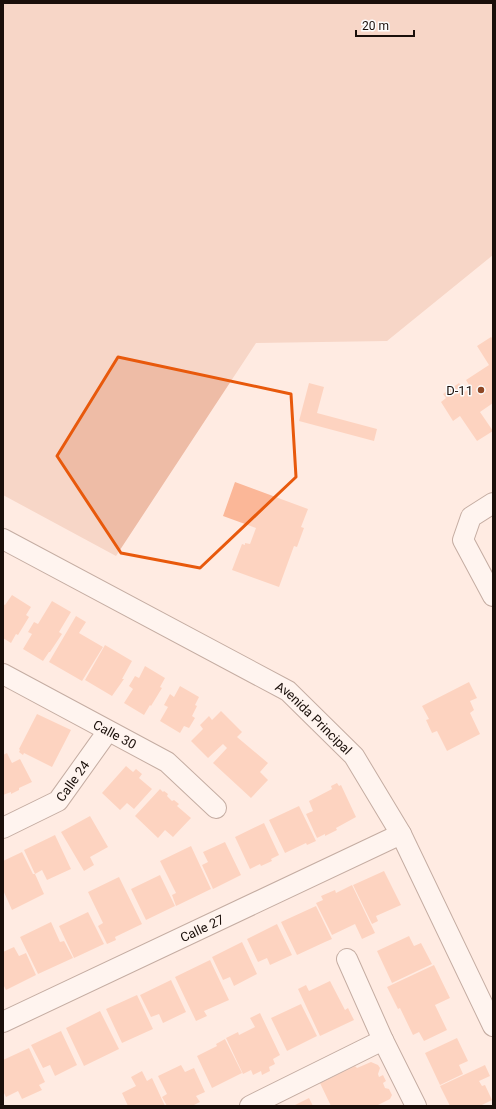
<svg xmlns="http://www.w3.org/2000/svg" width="496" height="1109" viewBox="0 0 496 1109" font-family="Roboto,sans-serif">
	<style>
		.green { fill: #eebca6 }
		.building { fill: #fbb798 }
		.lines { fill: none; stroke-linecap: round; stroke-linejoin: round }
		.minor-casing { stroke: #7e6155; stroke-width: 22 }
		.minor { stroke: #fff; stroke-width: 20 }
		.marked { fill: none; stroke: #e8590c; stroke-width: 3; stroke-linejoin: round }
		.poi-dot { fill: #8e4724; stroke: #fdfdfd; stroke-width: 1.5 }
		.labels { text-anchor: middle; stroke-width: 3; stroke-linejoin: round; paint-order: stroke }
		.poi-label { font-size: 13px; fill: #1a0f0a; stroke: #fdfdfd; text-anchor: end }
		.street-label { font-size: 13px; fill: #1a0f0a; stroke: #fdfdfd }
	</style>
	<rect width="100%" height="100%" fill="#ffebe2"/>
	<path class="green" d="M3,3h490v252l-106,86 -131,2 -140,213 -113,-61z"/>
	<path class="building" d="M491,337l2,2v64l-13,9 13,19 -16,10 -17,-25 -7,5 -12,-19 5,-4 -3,-4 16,-11 6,9 6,-4 -5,-8 23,-15 -12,-19z
		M309,383l15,4 -7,26 60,16 -3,12 -75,-20z
		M235,482l73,27 -7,18 3,1 -7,19 -3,-1 -15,41 -47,-17 10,-26 3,1v-2l5,1 6,-16 -33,-12z
		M12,595l19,12 -5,8 3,2 -11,18 -2,-1 -5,9 -8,-5v-34l2,1z
		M52,601l19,11 -12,20 3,2 -12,18h-1l-6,9 -20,-12 9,-15 -4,-2 6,-10 4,2z
		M76,616l10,6 -7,11 24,14 -21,34 -33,-19z
		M105,645l27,16 -10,18h2l-12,17 -27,-16z
		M145,666l20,12 -5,9 2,1 -11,18 -1,-1 -6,10 -20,-12 9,-14 -4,-3 6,-10 4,2z
		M469,682l8,16 -7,3 4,9 -4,3 10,21 -33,17 -10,-20 -5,2 -6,-13 3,-1 -7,-13z
		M180,686l19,11 -4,8 2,1 -5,10 3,2 -6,10 -5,-2 -4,7 -20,-12 8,-14 -4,-2 6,-11 4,3z
		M221,711l21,21 -5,5 31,26 -8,9 8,8 -17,18 -38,-35 14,-15 -4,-4 -15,14 -17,-17 12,-12 -3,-4 9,-9 3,4z
		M37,714l34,16 -19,37 -28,-14 -1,2 -4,-3 1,-2 -1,-1z
		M7,753l5,10 8,-4 12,23 -13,6v2l-8,4v-2l-8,3v-40z
		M126,766l7,6 3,-3 6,5 -3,4 13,11 -18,20 -7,-6 -7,7 -18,-17z
		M337,783l2,3 2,-1 15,32 -20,11 1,2 -12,6v-2l-8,4 -11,-24 7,-3 -4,-10 23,-12 -1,-3z
		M160,789l3,3 1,-1 4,3 -1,2 5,5 2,-1 5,4 -2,2 14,12 -18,19 -8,-7 -7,8 -23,-22z
		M299,806l17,35 -9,4 -1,-2 -21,10 -16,-33z
		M90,816l18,31 -18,10 4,8 -10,6 -23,-39z
		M264,823l15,32 -8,4 1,2 -11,5 -1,-2 -10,5 -15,-32z
		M55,835l16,34 -24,11 -5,-10 -7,4 -11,-24z
		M225,842l16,33 -28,14 -11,-24 6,-3 -5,-10z
		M191,846l20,43 -35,17 -4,-11 4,-2 -16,-32z
		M22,852l11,22h2l9,20 -32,16 -9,-20v-29z
		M384,871l17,34 -25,11 2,5 -6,3 -19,-39z
		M160,875l15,31 -29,14 -15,-31z
		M119,877l23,47 -27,13 1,3 -9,4 -9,-18 5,-3 -15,-31z
		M352,885l23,48 -13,6 -7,-15 -23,11 -16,-32 7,-3 -2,-4 14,-6 1,3z
		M316,906l16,33 -7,3 -28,13 -16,-33z
		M88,912l16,32 -30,14 -15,-32z
		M51,922l9,20 4,-1 9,17 -35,16 -18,-37z
		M277,924l15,31 -22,10 -3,-7 -9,4 -11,-23z
		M409,936l5,10 7,-3 11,21 -40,19 -15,-32z
		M242,942l15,32 -23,12 -4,-9 -7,3 -11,-23z
		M14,947l5,9 7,-3 10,22 -30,15 -3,-6v-32z
		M210,960l19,40 -25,11 3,5 -11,5 -21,-44z
		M434,965l16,33 -15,7 12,25 -23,11 -5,-9 -6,3 -13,-27 -2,1 -11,-22z
		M171,980l15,32 -23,11 -4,-9 -8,3 -11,-22z
		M330,981l15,29 3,-2 6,12 -34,16 -22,-47 8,-4 3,6z
		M137,995l16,34 -31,14 -16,-34z
		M301,1004l16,32 -30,15 -16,-33z
		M100,1011l19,38 -35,17 -18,-38z
		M260,1013l20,42 -7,4 2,5 -6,3 1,4 -8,4 -1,-4 -8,4 -2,-5 -8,4 -17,-36 12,-6 1,3 16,-8 -5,-9z
		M61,1031l16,34 -22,11 -5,-11 -7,3 -12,-23z
		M457,1038l11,23 -9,4 4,9 -23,11 -15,-32z
		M225,1039l17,34 -30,15 -15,-32 20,-10 -1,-2z
		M29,1048l16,34 -6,3 3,5 -20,9 -4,-8 -12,6 -3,-6v-31z
		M371,1062l7,3 2,3 -2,6 1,3 4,-2 3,6 -3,2 2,5 4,1 3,6 -2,4 -14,7h-45l-11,-23 35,-17 2,2z
		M181,1065l4,7 9,-4 11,24 -9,4 4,6 -8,4h-25l-5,-9 5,-3 -9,-18z
		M485,1065l5,11 -11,5 3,5 3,-1 7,15 -10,5v1h-32l-10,-20z
		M142,1071l5,10 5,-3 13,28h-37l-6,-13 14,-7 -5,-9z
		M309,1098l4,8h-20z"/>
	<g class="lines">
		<defs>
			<g id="minor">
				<path d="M493,503l-22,14 -8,23 30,56"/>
				<path id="s1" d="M3,539l285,152 66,65 47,78 92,192"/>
				<path id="s2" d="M3,674l164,88 49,46"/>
				<path id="s3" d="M3,828l55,-27 50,-70"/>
				<path d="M347,959l36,81 33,66"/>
				<path id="s4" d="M3,1022l398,-188"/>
				<path d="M250,1106l133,-66"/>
			</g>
		</defs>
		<use href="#minor" class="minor-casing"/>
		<use href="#minor" class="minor"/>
	</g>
	<path d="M0 0H496V1109H0ZM118,357l173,37 5,83 -96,91 -79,-15 -64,-97z" fill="#ffebe2" fill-opacity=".55" fill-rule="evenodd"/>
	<path class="marked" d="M118,357l173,37 5,83 -96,91 -79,-15 -64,-97z"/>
	<circle class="poi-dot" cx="481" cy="390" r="4"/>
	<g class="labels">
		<g class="poi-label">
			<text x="473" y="395">D-11</text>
		</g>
		<g class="street-label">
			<text dy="5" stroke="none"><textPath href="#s1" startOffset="360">Avenida Principal</textPath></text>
			<text dy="5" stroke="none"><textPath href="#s2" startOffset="127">Calle 30</textPath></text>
			<text dy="5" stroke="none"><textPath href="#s3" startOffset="86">Calle 24</textPath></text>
			<text dy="5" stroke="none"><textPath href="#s4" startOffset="220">Calle 27</textPath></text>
		</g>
	</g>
	<rect width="496" height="1109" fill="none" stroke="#1a0f0a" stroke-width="8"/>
	<path d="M356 30v6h58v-6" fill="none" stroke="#1a0f0a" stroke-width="2"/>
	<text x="362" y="30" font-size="12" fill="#1a0f0a" stroke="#fdfdfd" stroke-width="3" paint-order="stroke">20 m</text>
</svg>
